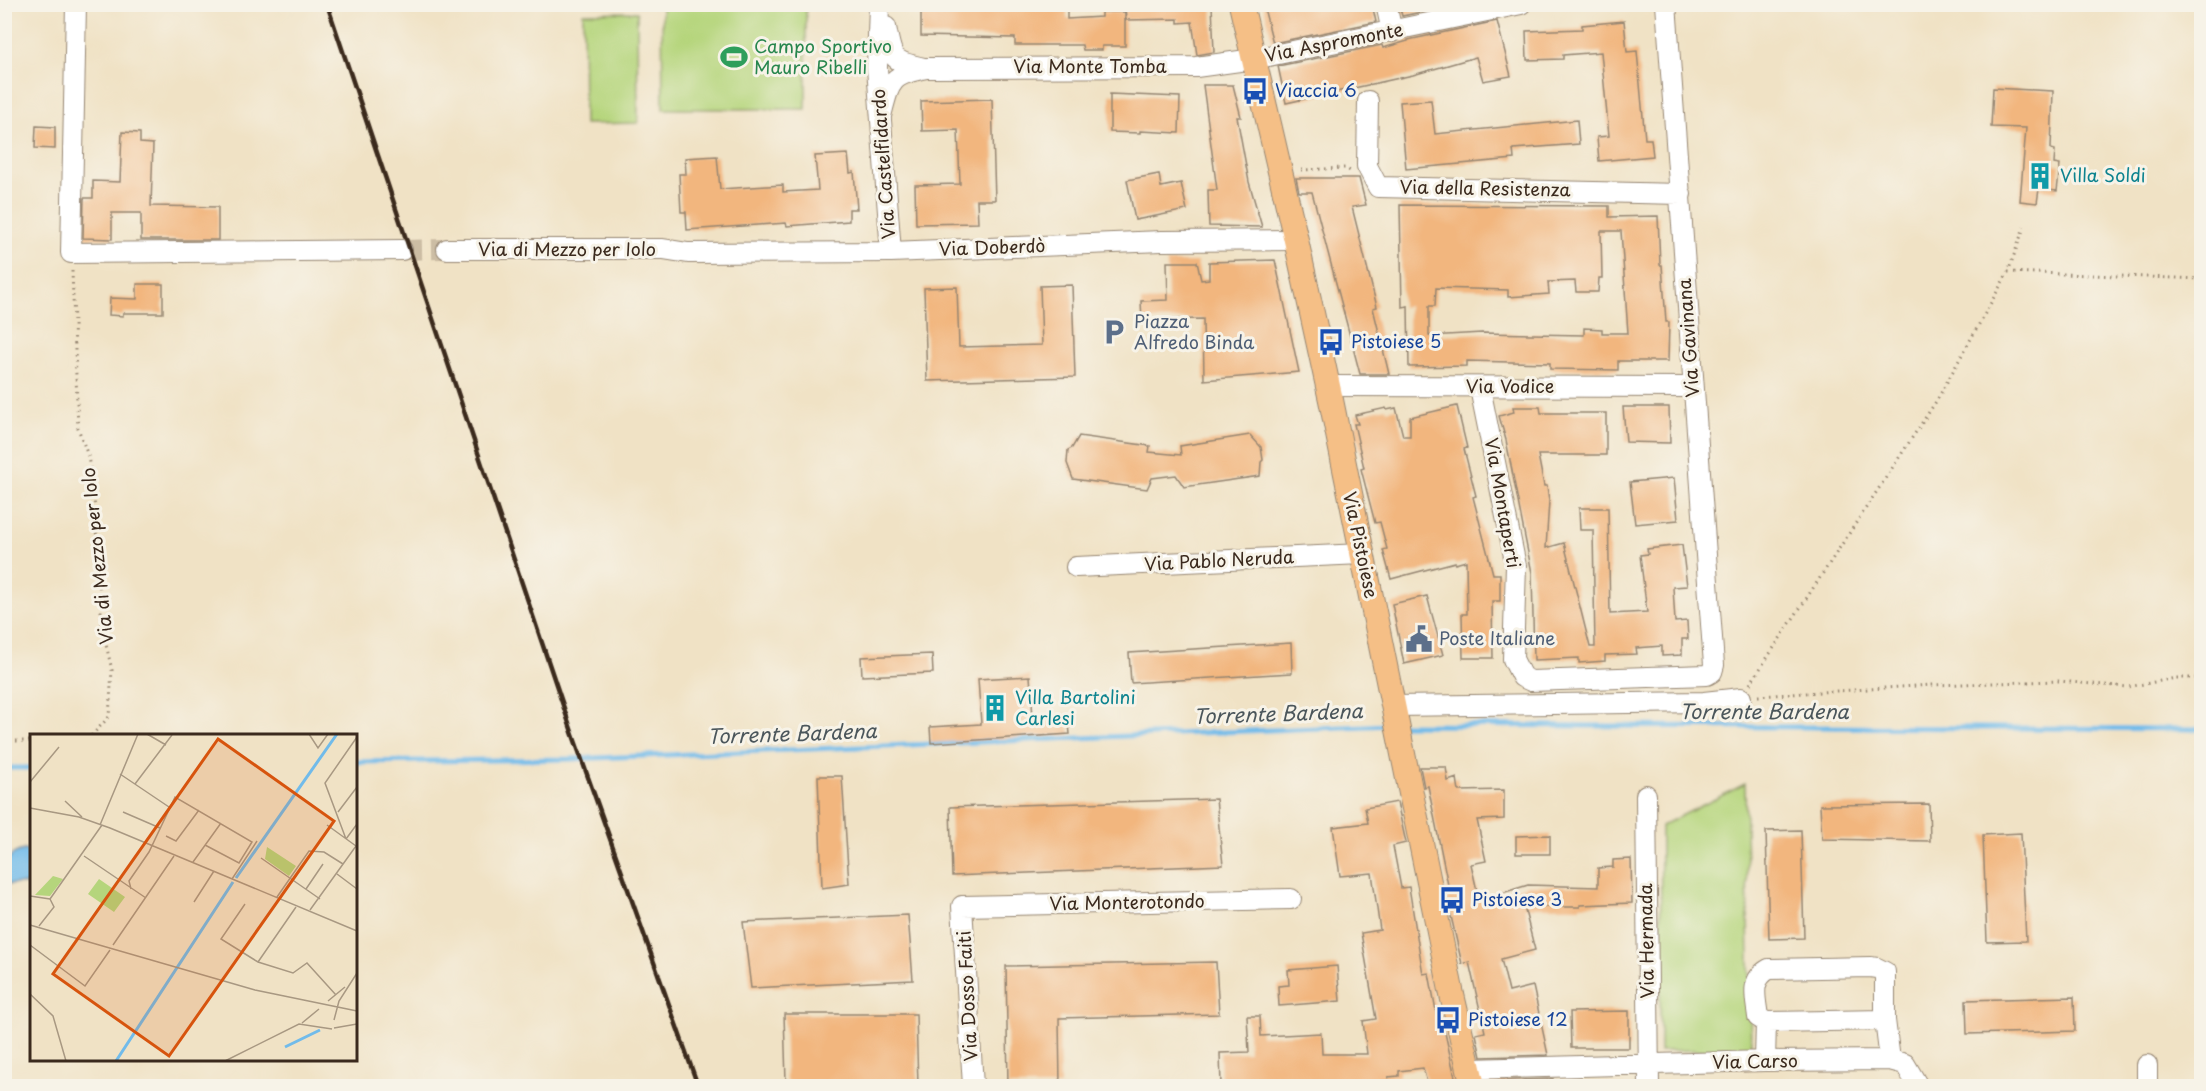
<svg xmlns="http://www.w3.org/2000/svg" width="2206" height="1091" viewBox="0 0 2206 1091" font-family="'Playpen Sans',sans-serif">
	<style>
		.green { fill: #b5d57c; stroke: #78804d; stroke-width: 1.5 }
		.water { fill: #71bbea; stroke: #567284; stroke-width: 1.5 }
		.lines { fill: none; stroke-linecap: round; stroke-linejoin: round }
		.stream { stroke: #71bbea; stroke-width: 5 }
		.building { fill: #f2b67e; fill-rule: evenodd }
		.minor-tunnel { stroke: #ccbda4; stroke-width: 20; stroke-dasharray: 20 10; stroke-linecap: butt }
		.minor-casing { stroke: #968672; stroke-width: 22 }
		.major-casing { stroke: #968672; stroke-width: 26 }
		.path { stroke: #968672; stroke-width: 3; stroke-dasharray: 1.5 4.5; stroke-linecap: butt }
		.minor { stroke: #fff; stroke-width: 20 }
		.major { stroke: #f5bf86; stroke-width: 24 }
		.rail { stroke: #3b2a1e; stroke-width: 4.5 }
		.labels { text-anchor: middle; stroke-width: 6; stroke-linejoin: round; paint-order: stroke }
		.street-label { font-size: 18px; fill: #3b2a1e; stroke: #f7f3e8 }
		.leisure-label { font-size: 18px; fill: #27864d; stroke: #f7f3e8; text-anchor: start }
		.transit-label { font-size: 18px; fill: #164399; stroke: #f7f3e8; text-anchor: start }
		.culture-label { font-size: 18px; fill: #0d838f; stroke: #f7f3e8; text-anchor: start }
		.service-label { font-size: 18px; fill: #4e5e75; stroke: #f7f3e8; text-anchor: start }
		.water-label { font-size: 20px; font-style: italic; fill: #4b565b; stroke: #f7f3e8 }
		.inset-river { fill: none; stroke: #71bbea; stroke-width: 3 }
		.inset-road { fill: none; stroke: #a89882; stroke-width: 1.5 }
		.view { fill: #d7540e; fill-opacity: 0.15; stroke: #d7540e; stroke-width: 3 }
		.inset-edge { fill: none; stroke: #3b2a1e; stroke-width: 3 }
	</style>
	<rect width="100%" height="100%" fill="#f7f3e8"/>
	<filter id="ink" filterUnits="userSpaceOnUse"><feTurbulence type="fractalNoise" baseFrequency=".0167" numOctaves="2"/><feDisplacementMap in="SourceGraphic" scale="12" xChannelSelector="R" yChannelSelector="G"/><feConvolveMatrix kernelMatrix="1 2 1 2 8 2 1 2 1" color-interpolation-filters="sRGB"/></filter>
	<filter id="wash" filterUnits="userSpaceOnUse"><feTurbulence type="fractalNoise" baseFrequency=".008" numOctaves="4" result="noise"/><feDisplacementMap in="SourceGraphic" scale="24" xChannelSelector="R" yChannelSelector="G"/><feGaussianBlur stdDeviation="1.35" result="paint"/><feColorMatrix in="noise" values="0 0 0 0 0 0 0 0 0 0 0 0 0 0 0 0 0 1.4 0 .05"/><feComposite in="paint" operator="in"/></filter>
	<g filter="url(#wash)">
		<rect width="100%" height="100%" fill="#f0e2c5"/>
		<path class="green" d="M662,5h144v104h-143z
			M637,12l1,111 -54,1 -1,-111z
			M1745,784l6,265 -91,2 1,-225z"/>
		<path class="water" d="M24,850l7,2v33c-6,-3 -15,0 -23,-1 -8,-17 -1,-31 16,-34z"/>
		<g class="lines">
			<path class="stream" d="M1402,725l800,4
				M356,762l214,-3 820,-34
				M4,768h28"/>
		</g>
		<g id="blocks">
			<path class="building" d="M1015,4h52v15l34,-2v-5h24v34h-23v4h-19l-1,-5h-67v-7l-94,-2v-30l94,1z
				M1125,4h31v3l56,-2 2,47 -17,3 -5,-33 -14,1v-4l-52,1z
				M1263,4h109l4,18 -103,21z
				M1399,4h60l-57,12z
				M1497,21l14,55 -28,5 -7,-24 -63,18 -127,28 -8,-37 104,-21 1,3 25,-7v-1z
				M1624,21l3,31 10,-1 8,88h6l2,17 -54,5 -2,-24 12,-1 -8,-84 -38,3v4l-36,1 -1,-29 56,-2v-4z
				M1203,85h30l8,32h-4l12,65 13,45 -53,-1 -1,-36h9z
				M1993,88l60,3 -2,58 4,1 -1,14 6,1 -3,26 -18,-2 -2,14 -17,-2 6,-73 -35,-1z
				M1110,94l70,3 -1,36 -39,-2v2l-30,-1z
				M992,99l3,101h-18l1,23 -62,1 -1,-39 45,-1 -2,-54 -36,1 -1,-30z
				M1431,100l4,34 142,-14 2,24 -66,5 1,10 -108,10 -6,-67z
				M36,126l19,1v22l-20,-1z
				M122,132l18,1v10l13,1 -2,62 67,1v33h-77v-27h-29v26l-29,-1 1,-40h9v-17l27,1z
				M848,154l2,19 4,-1 3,37h-8v12l-62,5 -1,-3 -99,7 -1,-18h-5l-2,-38h7l-1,-16 32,-2 3,33 63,-4v7l35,-2 -3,-34z
				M1159,174l2,13 20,-4 6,27 -52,10 -8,-40z
				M1296,178h63l7,27 -14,2 25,100 -4,1 16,66h-29l-48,-182h-13z
				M1400,205l209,1v11l49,-1 2,49h2l4,57h3l-1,39h-50v9l-68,-1v-6l-83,-2v5l-58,1 -1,-61 -6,1zM1601,231h20l7,102h-26v-4l-18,-1v7l-102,-2 -53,3v-30h6l1,-18 72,2v7l41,-3 -1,-12 27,-1 1,11h22l1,-14h3z
				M1275,260l24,112 -95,8 -1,-61 -61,1 -1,-19 27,-1 -1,-38h30l4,18 8,-1v-17z
				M137,284h26v29h-40v3l-14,-1 1,-17 27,1z
				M1072,285l3,92 -148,4 -3,-93 33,-1 2,60 83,-2 -2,-59z
				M1457,406l10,42 -3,1 12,47 -3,1 20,77h7v27h-8l1,57h-30l-1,-44h5l-1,-53 -11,3v-2l-64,17 -8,-29 4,-1 -7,-27 -5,1 -14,-54 3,-1 -10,-44h4l-3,-9 31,-7 1,2 9,-2 7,28h7v-19z
				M1513,407h27l1,6h65v42h-68l6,31h3l2,15 -3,47 18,-5 26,104h5l-2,-117h-13l-1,-22h29l2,106 37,-2 -7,-57 8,-1 -1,-5 35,-4 5,41 -14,1 2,35 12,-1 1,18h-6v16l-20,1v-10l-26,2 1,6 -32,1v6l-26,2v-5l-45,2 -2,-87 -26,-133 -7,-24 15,-4z
				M1623,407h46l1,36 -44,-1z
				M1250,435l11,12 2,13 -2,2 -1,14 -76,11 -8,-12 -24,3 -5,11 -74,-10 -6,-16 1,-13 4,-2 7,-12 71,10 -1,6 32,3 -1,-9z
				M1674,478l4,42 -43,4 -5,-42z
				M1427,596l16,59 -39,9 -12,-60z
				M1291,643l1,30 -161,10 -2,-30z
				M932,654l1,19 -71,3 -1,-19z
				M1030,676l3,41 35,-3 2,20 -139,9 -1,-16 51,-3 -3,-45z
				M1420,767h26l2,14 9,-3 2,13 45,-1v29l-27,1 9,41 -15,3 8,36 49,-15 70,2v-19l15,-1v-7l18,-1 1,44 -52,2v2h-56l11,43 -34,9 8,33 24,-6 15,69 -67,2 -5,-23 9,-2 -16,-70 -7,2 -17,-74h4l-21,-104 -4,1z
				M818,776h24l7,108 -27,4z
				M1216,799l7,66 -271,11 -2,-69z
				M1397,802l9,41 -13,3 8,42 8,-1 14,87 6,-1 8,43 4,-1 16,71h-29l-5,-18 -24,3v5l-11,1 2,9h-16l-1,-4 -49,4h-103l-1,-33 29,-1 -2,-36h13l1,20 60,-3 1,21h45l-4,-33 13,-2 -15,-86 19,-3 -8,-57 -32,3 -7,-49 35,-4 -3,-15z
				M1929,804l1,37 -108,-2 -2,-34z
				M1801,830l3,108 -35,1 -3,-108z
				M2021,833l5,108 -39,1 -4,-107z
				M1550,835v19h-34v-18z
				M908,915l5,65 -162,8 -8,-66z
				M1216,962l3,52 -160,4 1,68h-52l-2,-120z
				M1337,966l3,35 -61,5 -1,-20 11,-1 -1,-15z
				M2074,997l1,34 -108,3 -1,-34z
				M1629,1011v37h-58l-1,-36z
				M784,1014h132l2,72h-72v-4h-60z
				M1553,1079l1,7h-66l-2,-5z"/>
		</g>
	</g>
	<g filter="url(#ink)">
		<use href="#blocks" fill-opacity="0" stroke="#968672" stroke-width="1.5"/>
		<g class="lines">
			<path class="minor-tunnel" d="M402,250l45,-1"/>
			<defs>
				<path id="minor" d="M76,4l-5,249 331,-3
					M879,4l-2,64 14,184
					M1386,4l6,28
					M886,27c6,32 5,34 38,41
					M1368,101l-1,65 11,21 303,7
					M881,116c9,-35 9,-41 46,-48l269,-1 58,-8 267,-55
					M447,249h216l25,4 203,-1 271,-11 134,-1
					M1327,386l365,1
					M1480,388l36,178 -3,93 9,18 9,4 176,-6 5,-3 2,-7 -48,-661
					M1076,567l286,-13
					M1393,706l311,-4 37,-4
					M1646,795l3,291
					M1885,1020l-119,2 -8,-5c-2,-19 -9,-37 11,-48l101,-2 7,1 8,4v48l5,40
					M1765,1061l1,-39
					M1470,1069l295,-8 125,-1 15,4 13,22
					M973,1086l-11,-180 329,-7
					M2147,1086v-21"/>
				<path id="major" d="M1241,4l55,236 35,160 121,595 21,91"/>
			</defs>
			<use href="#minor" class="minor-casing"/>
			<use href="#major" class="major-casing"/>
			<path class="path" d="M1301,170l44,-2 5,3
				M72,271l6,157 10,28 6,40 8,132 10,42 -3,47 -18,19
				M2008,272l194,7
				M1750,684l187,-284 71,-128 16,-45
				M1758,696l174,-11 126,-4 70,6 48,-9h26
				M4,741h28"/>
			<use href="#minor" class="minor"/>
			<use href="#major" class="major"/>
			<path class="rail" d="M327,4l246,731 125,351"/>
		</g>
	</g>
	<defs>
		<symbol id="stadium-bare" viewBox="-9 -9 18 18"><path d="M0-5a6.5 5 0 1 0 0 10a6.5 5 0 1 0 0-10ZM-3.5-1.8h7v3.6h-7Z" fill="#2e9e5b" stroke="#f7f3e8" stroke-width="2.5" paint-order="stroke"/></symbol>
		<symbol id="bus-bare" viewBox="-9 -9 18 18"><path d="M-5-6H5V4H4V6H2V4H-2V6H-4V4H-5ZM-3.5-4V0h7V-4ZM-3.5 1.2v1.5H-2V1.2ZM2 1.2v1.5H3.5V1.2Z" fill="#1a4fb4" stroke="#f7f3e8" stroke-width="2.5" paint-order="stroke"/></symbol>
		<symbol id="building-bare" viewBox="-9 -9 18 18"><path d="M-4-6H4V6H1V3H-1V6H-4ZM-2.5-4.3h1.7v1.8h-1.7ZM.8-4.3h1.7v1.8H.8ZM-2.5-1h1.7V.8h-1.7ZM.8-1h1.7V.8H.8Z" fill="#0f9aa8" stroke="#f7f3e8" stroke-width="2.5" paint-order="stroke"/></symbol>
		<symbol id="parking-bare" viewBox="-9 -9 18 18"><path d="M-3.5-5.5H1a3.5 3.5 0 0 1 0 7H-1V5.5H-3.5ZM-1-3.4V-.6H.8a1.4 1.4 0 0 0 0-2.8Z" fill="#5c6f8a" stroke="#f7f3e8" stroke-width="2.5" paint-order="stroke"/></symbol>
		<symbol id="civic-bare" viewBox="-9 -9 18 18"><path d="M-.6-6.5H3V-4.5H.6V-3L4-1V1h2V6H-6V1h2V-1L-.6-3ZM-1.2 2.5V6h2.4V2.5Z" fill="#5c6f8a" stroke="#f7f3e8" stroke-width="2.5" paint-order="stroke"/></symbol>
	</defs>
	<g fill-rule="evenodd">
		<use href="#stadium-bare" x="715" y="38" width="38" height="38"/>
		<use href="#bus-bare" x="1236" y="72" width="38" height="38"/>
		<use href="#building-bare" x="2021" y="157" width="38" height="38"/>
		<use href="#parking-bare" x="1095" y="313" width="38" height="38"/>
		<use href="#bus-bare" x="1312" y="323" width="38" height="38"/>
		<use href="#civic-bare" x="1400" y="620" width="38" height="38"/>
		<use href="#building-bare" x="976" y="689" width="38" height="38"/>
		<use href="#bus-bare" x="1433" y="881" width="38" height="38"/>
		<use href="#bus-bare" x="1429" y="1001" width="38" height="38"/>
	</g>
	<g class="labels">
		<g class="street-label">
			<text transform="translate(1334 43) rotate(-11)" y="6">Via Aspromonte</text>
			<text x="1090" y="73">Via Monte Tomba</text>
			<text transform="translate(884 164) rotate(-94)" y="6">Via Castelfidardo</text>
			<text transform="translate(1485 189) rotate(1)" y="6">Via della Resistenza</text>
			<text transform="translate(992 248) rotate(-2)" y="6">Via Doberdò</text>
			<text x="567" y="256">Via di Mezzo per Iolo</text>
			<text transform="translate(1689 338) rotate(-94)" y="6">Via Gavinana</text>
			<text x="1510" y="393">Via Vodice</text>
			<text transform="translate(1502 503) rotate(80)" y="6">Via Montaperti</text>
			<text transform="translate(1360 545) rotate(78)" y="6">Via Pistoiese</text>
			<text transform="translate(98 556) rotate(-96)" y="6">Via di Mezzo per Iolo</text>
			<text transform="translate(1219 561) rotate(-3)" y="6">Via Pablo Neruda</text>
			<text transform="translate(1127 903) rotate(-1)" y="6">Via Monterotondo</text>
			<text transform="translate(1647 941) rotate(-91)" y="6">Via Hermada</text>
			<text transform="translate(968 996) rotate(-93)" y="6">Via Dosso Faiti</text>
			<text transform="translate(1755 1062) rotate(-1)" y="6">Via Carso</text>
		</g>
		<g class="leisure-label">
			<text x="754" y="53">Campo Sportivo<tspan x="754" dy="21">Mauro Ribelli</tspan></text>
		</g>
		<g class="transit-label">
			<text x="1275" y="97">Viaccia 6</text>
			<text x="1351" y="348">Pistoiese 5</text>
			<text x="1472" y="906">Pistoiese 3</text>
			<text x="1468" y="1026">Pistoiese 12</text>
		</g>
		<g class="culture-label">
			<text x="2060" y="182">Villa Soldi</text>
			<text x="1015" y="704">Villa Bartolini<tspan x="1015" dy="21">Carlesi</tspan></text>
		</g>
		<g class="service-label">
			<text x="1134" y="328">Piazza<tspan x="1134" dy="21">Alfredo Binda</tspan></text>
			<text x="1439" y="645">Poste Italiane</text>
		</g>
		<g class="water-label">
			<text x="1764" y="719">Torrente Bardena</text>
			<text transform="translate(1278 714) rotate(-2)" y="7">Torrente Bardena</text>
			<text transform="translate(792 734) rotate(-2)" y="7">Torrente Bardena</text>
		</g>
	</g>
	<g transform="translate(30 734)">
		<rect width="327" height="327" fill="#f0e2c5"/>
		<path d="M237,113l29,19 -7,10 -24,-17zM23,142l10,3 -13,17 -15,-1zM69,145l26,18 -11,15 -26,-18z" fill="#b5d57c"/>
		<path class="inset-river" d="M206,144l101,-144M255,313l35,-17M86,327l117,-179"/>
		<path class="inset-road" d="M117,0l19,11M279,0l9,14 10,-14M90,40l49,33M0,48l29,-35M105,50l37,-49M35,67l17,16M0,74l49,9 31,11 247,103M93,78l37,16M308,78l19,-25M70,91l38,-91M297,91l29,21M136,102l10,5 23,-31M316,105l-21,-56 32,-46M316,105l11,-15M54,122l62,42M231,124l59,41M163,128l28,-39M307,140l20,15M202,145l25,-38M101,155l-2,-8 20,-29 26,-55 77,45 -13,21 -34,-18M276,155l17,-25M0,162l20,3M247,163l32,-46 15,1 19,12M20,165l52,-74M164,168l20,-31M215,170l-24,35 37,23 35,11 14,-10 29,32M280,176l46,-64M0,191l225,65 102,21M9,192l15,-19 -4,-8M0,211l55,41 25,-36M83,211l61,-89M228,228l38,-55M0,260l23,22 13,45M298,267l17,-14M304,286l5,-19 18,-28M272,289l17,-14M304,294l23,-4M195,327l74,-37 33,5"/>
		<path class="view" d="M188,5l116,82 -165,235 -116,-82z"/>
		<rect width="327" height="327" class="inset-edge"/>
	</g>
	<rect width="2206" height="1091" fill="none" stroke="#f7f3e8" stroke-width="24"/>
</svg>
